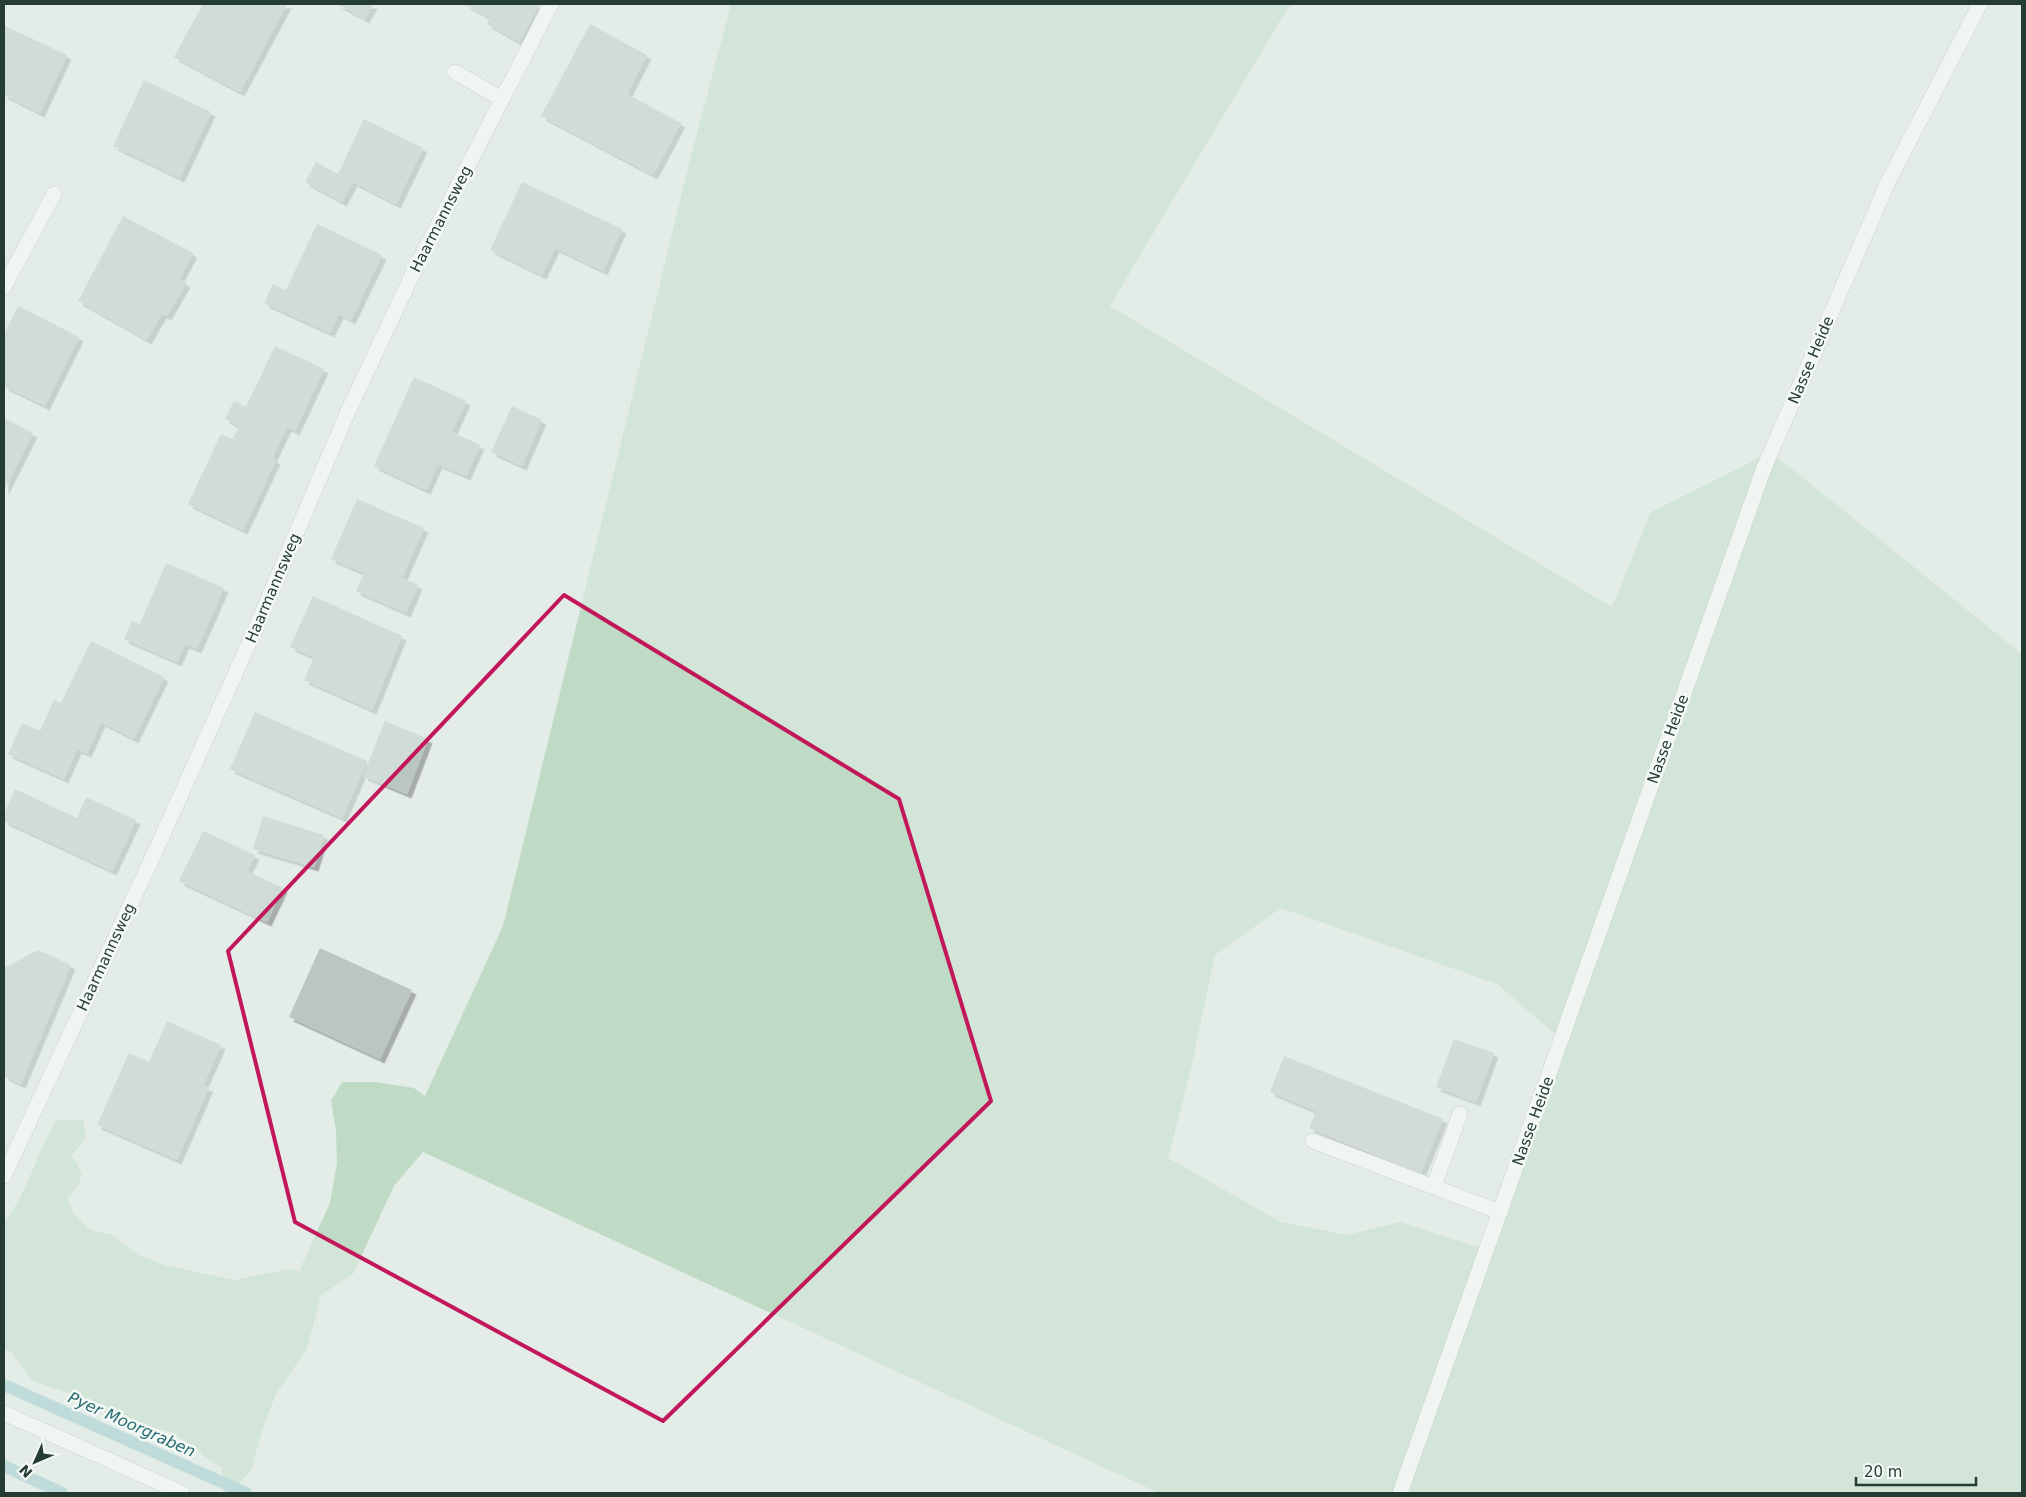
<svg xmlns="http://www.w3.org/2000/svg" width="2026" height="1497" viewBox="0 0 2026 1497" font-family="'DejaVu Sans',sans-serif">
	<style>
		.green { fill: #bfdbc5; fill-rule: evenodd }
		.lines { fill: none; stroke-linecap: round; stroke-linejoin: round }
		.stream { stroke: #92c7cb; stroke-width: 12 }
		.building { fill: #bac7c1; filter: url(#shadow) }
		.lane-casing { stroke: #a7b4ae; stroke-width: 16 }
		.street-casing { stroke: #a7b4ae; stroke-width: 16 }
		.lane { stroke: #fff; stroke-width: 15 }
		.street { stroke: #fff; stroke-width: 15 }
		.marked { fill: none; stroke: #c2185b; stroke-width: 4; stroke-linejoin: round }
		.labels { text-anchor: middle; stroke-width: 5; stroke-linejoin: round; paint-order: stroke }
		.street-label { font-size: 15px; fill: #253c34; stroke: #f4f9f6 }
		.water-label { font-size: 16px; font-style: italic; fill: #256b72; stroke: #f4f9f6 }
	</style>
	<defs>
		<filter id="shadow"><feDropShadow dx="4.5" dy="4.5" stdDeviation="0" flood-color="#0004"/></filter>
	</defs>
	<rect width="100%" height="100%" fill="#e4ece8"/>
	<path class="green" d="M731,4h561l-5,5 -177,297 502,301 39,-95 120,-60 251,202v839h-863l-736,-341 -29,34 -41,88 -32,21 -14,54 -31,45 -13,33 -12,44 -22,22h-5l-2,-25 -17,-11 -9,-9 -25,-16 -59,-14 -27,-19 -52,-18 -22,-29 -7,-3v-127c25,-30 32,-69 52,-102h27l3,18 -14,17 10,18 -3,12 -12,14 7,15 16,16 21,4 27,21 30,11 67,14 54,-11 10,2 31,-68 7,-40 -1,-33 -5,-29 11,-19h33l39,6 11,8 78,-170 186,-762zM1281,908l216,76 65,56 -75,210 -87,-28 -53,13 -66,-13 -113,-64 23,-89 24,-114z"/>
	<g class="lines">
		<path class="stream" d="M4,1385l242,108
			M4,1466l58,27"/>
	</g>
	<path class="building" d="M203,4h84l-47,88 -66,-35z
		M337,4h36l-8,15z
		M464,4h76l-21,38 -32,-18 4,-6z
		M590,24l57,31 -20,39 54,29 -28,52 -112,-59z
		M5,26l62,29 -27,58 -36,-18z
		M144,80l67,32 -31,66 -67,-32z
		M364,119l59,29 -27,56 -43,-22 -11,20 -37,-20 11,-20 22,12z
		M522,182l100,47 -19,42 -48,-23 -13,27 -52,-25z
		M123,216l70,37 -14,26 7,4 -19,33 -5,-2 -15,26 -69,-39z
		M317,224l65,31 -31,65 -12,-6 -9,19 -66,-30 9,-19 13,6z
		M18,306l61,31 -34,69 -41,-20v-52z
		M275,346l49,23 -29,62 -8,-4 -15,31 4,2 -33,70 -55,-26 33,-70 12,5 6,-13 -14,-7 9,-18 12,6z
		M414,377l52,24 -14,31 28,13 -14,31 -28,-12 -12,26 -52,-24z
		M512,406l30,14 -20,46 -31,-14z
		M4,418l29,15 -29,58z
		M357,499l67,29 -22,50 16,7 -12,28 -50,-22 8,-18 -33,-14z
		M166,563l58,25 -27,61 -12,-5 -8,18 -53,-23 8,-18 8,3z
		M313,596l89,40 -30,74 -68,-30 10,-23 -24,-10z
		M91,641l73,36 -30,62 -33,-17 -14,31 -10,-4 -13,30 -56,-25 14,-31 18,8 14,-31 7,3z
		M255,712l112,49 -25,57 -112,-49z
		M385,721l43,18 -21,55 -44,-18z
		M15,789l62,29 9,-21 50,23 -24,51 -108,-50v-7z
		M263,816l61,19 -10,32 -61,-18z
		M203,831l52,24 -8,16 36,17 -16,34 -88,-41z
		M320,948l92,42 -32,69 -91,-42z
		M38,950l33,15 -50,119 -17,-8v-108z
		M167,1021l54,24 -18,41 6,1 -32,73 -80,-35 32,-72 20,9z
		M1454,1039l40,14 -18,49 -40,-15z
		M1284,1056l159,63 -22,54 -112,-45 7,-17 -46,-19z"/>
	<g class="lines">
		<defs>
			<path id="lane" d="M1313,1141l187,71
				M1434,1186l26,-72"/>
			<path id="street" d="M455,72l47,27
				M4,287l50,-93
				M4,1176l151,-324 99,-220 96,-225 65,-138 136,-265
				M4,1413l178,80
				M1400,1493l364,-1025 124,-286 92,-178"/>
		</defs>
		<use href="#lane" class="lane-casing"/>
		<use href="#street" class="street-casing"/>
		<use href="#lane" class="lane"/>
		<use href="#street" class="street"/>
	</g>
	<path d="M0 0H2026V1497H0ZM564,595l335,204 92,302 -328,320 -368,-199 -67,-271z" fill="#e4ece8" fill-opacity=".55" fill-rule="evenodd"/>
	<path class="marked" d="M564,595l335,204 92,302 -328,320 -368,-199 -67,-271z"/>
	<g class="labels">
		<g class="street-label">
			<text transform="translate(441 219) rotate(-63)" y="5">Haarmannsweg</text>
			<text transform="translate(1811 360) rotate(-67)" y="5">Nasse Heide</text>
			<text transform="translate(273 588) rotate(-67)" y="5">Haarmannsweg</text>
			<text transform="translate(1668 739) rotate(-70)" y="5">Nasse Heide</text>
			<text transform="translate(106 957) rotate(-65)" y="5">Haarmannsweg</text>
			<text transform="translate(1533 1121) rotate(-70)" y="5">Nasse Heide</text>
		</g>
		<g class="water-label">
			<text transform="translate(132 1424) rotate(24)" y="6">Pyer Moorgraben</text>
		</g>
	</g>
	<rect width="2026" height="1497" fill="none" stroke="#253c34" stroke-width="10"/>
	<g transform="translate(35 1462) rotate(225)" stroke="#f4f9f6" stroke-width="4" paint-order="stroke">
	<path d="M0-4L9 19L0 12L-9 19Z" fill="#253c34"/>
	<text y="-8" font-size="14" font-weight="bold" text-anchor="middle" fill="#253c34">N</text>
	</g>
	<path d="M1856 1477v8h120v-8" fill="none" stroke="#253c34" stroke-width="2.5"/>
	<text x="1864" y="1477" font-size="15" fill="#253c34" stroke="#f4f9f6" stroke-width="4" paint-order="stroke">20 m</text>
</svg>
